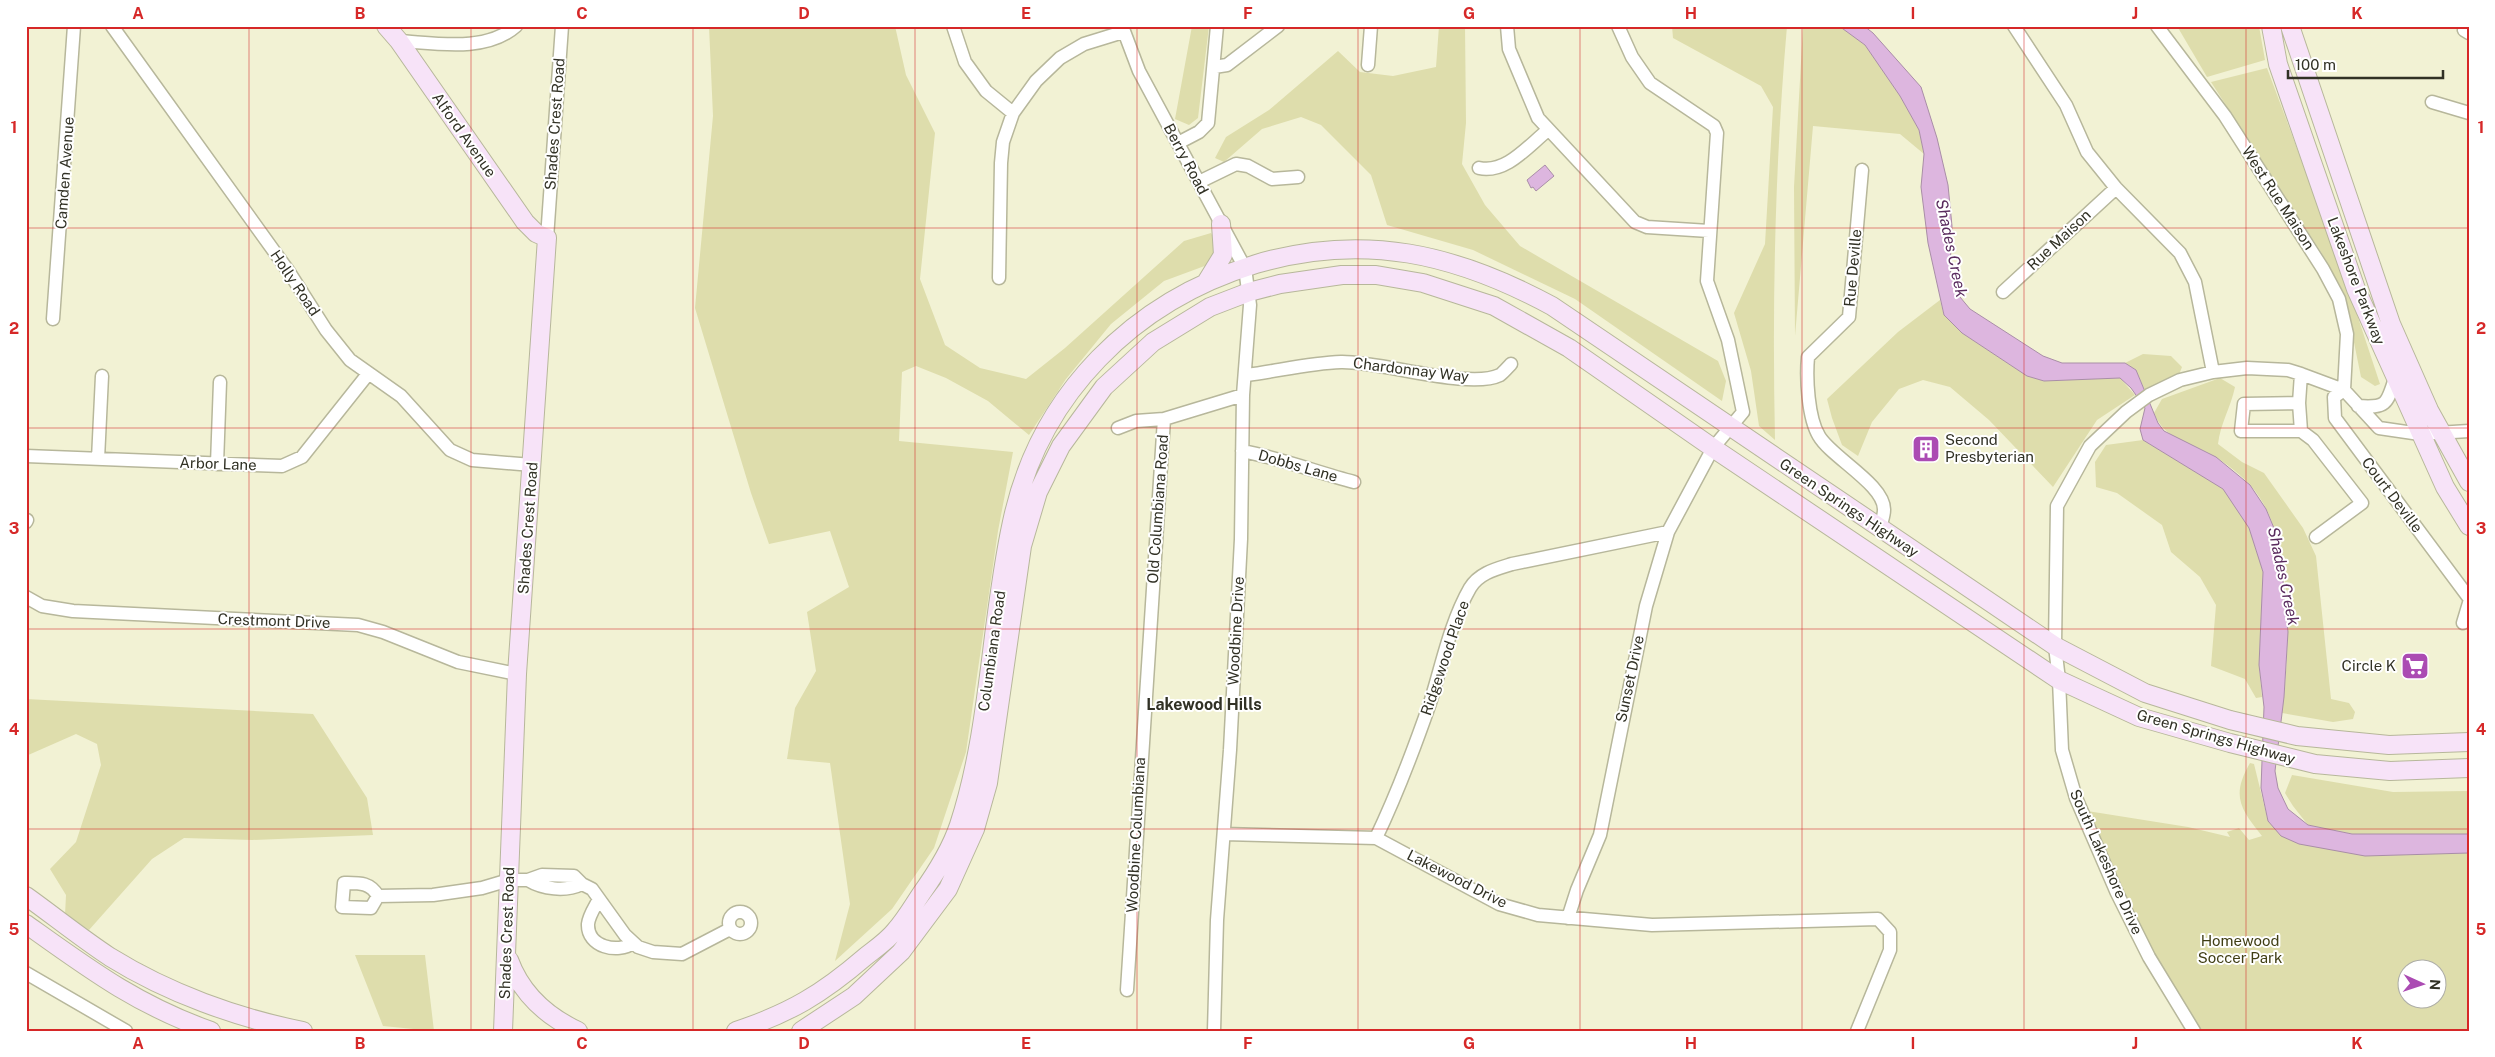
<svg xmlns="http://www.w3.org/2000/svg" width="2495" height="1057" viewBox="0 0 2495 1057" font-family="'Public Sans',sans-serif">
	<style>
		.green { fill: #deddac; fill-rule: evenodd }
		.water { fill: #ddb6df; stroke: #a98ea7 }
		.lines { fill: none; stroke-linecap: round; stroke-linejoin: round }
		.street-casing { stroke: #b7b79b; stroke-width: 15 }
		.secondary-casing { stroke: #b7b79b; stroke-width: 20 }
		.street { stroke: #fff; stroke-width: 12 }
		.secondary { stroke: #f7e3f8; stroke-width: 18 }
		.grid { fill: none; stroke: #d62828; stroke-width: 1; stroke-opacity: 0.55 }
		.labels { text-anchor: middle; stroke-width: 4; stroke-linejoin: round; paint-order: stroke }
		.street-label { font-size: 15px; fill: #313125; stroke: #fff }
		.poi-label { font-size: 15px; fill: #313125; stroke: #fff; text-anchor: start }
		.park-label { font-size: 15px; fill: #403e14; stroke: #fff }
		.water-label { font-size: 16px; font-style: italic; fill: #592a5d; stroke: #fff }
		.neighbourhood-label { font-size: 16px; font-weight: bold; fill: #313125; stroke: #fff }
		.neatline { fill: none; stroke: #d62828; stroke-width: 2 }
		.grid-label { font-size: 16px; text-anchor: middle; font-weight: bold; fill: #d62828 }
	</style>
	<rect width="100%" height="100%" fill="#f2f2d4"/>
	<path class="green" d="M709,26h186l11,49 29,58 -15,146 25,66 35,23 46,11 39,-31 119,-107 27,-8 6,11 -7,20 -46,17 -53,43 -45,55 -37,56 -41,-34 -42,-23 -30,-12 -14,6 -3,69 114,11 -15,79 -32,221 -32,96 -42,61 -57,52 15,-57 -20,-141 -43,-4 8,-51 21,-37 -9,-59 42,-25 -19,-56 -61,13 -18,-51 -56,-185 18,-192z
		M1192,26h17l-11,92 -9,7 -14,-6z
		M1439,26h26l1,97 -4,41 23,41 35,41 198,115 8,20 -4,20 -147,-102 -102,-49 -86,-25 -16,-50 -50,-50 -20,-8 -39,12 -38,33 -9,-4 11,-21 43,-27 69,-59 22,21 33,4 43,-9z
		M1672,26h115c-12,138 -15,276 -12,414l-16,-14 -8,-55 -17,-58 31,-69 8,-137 -12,-21 -88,-48z
		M1803,26h36l26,19 35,51 19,34 5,24 -24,-20 -87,-8 -18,210 -1,-149z
		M2177,26h82l6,34 -58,17z
		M2267,68l76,204 37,112 -5,2 -14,-9 -17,-84 -23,-41 -110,-170z
		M1940,300l4,15 18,18 65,43 17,5 76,-3 15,17 -38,25 -44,67 -64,-67 -39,-33 -27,-7 -24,9 -27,33 -14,34 -16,-11 -10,-27 -5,-19 71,-67z
		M2143,354l28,2 11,11 -4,10 -33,14 -9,-21 -11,-7z
		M2220,378l15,9c-4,20 -15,37 -17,57l24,18 22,11 39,55 13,28 15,143 18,4 6,9 -2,7 -20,3 -51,-9c8,-64 14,-178 -32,-228 -9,-10 -22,-20 -33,-27 -23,-16 -52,-16 -63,-45l8,-14z
		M2143,440l80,49 26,39 14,44 -4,93 3,32 -6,1 -11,-19 -34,-13 5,-61 -16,-28 -29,-25 -9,-27 -45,-32 -21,-6 -1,-25 11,-17z
		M26,699l287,15 54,84 6,37 -121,5 -68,-2 -32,21 -63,71 -24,-15 1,-20 -16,-26 26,-27 25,-77 -4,-21 -21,-10 -50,22z
		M2250,763l4,1 14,57 97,35 104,-3v178h-275l-113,-221 107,17 42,10 -3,-5 12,-4 10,12 13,-4c-22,-28 -31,-40 -12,-73zM2408,970h30v30h-30z
		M2292,775l101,17 76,-1v43h-117l-44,-9 -15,-19 -8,-13z
		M355,955h70l9,76 -51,-5z"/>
	<path class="water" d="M1839,26h25l9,7 48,54 16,51 11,47 4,41 -2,43 5,22 15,18 73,47 19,7h63l11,7 22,53 6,8 52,26 34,28 16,24 13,31 9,92 -4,65 -9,74 3,17 10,21 20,16 44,9h117v19l-104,3 -66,-12 -18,-8 -13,-15 -7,-33 3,-81 -5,-42 4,-93 -14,-44 -26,-39 -80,-49 -3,-11 5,-21 -14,-20 -11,-10 -76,3 -17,-5 -65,-43 -18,-18 -16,-72 -7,-56 3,-33 -5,-24 -19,-34 -35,-51z
		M1545,165l9,11 -18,15 -3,-4 -2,1 -4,-8z"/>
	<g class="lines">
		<defs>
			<path id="street" d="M112,26l177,246 37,58 24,30 51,36 49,54 22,10 60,5
				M953,26l12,36 21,29 27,22
				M1122,26l17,45 106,197 5,37 -7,90 -2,144 -11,211 -13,170 -3,111
				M1507,26l2,23 29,69 97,104 12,5 62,4
				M2014,26l52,79 21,47 29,36 64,65 15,29 18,90
				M2157,26l68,90 98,153 16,30 8,35 -3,56
				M2464,30l5,3
				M399,41c36,2 87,12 117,-15
				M1368,65l3,-39
				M1214,67l13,-2 51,-39
				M2432,102l37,11
				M1178,143l21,-11 9,-9 9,-97
				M1479,168c27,6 49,-22 69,-38
				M1862,170l-13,147 -41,40c-2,21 0,61 11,79 12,21 66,49 65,74 0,6 -3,13 -4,19
				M1199,182l37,-18 12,2 24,13 26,-2
				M547,238l15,-212
				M999,278l2,-115 2,-21 10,-29 23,-32 24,-23 24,-14 39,-12
				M2003,292l113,-104
				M53,319l21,-293
				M2301,374l-2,29 2,28 12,9 49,63 -46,34
				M1247,375c31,-4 63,-12 94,-13 40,-1 128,28 159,13 4,-3 8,-8 11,-11
				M2344,390l-10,7 1,21 134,180
				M2299,403l-55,1 -3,27h60
				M2358,406c28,2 29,-1 37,-28
				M1118,428l18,-7 28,-2 79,-24
				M1242,451c38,7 74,21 112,31
				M26,456l256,10 20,-9 66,-83
				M98,459l4,-83
				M217,464l3,-82
				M26,522l1,-2
				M26,597l16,9 31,5 285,14 25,7 75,30 59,12
				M2463,623l6,-20
				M1224,834l152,4 123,66 39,11 114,10 226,-6 12,13v18l-33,81
				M1376,838c21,-44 38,-89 54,-135 12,-38 20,-80 40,-115 9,-15 26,-19 42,-24l156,-32
				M528,880c15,9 37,12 54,4
				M344,883c15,0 26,-1 34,13l-7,12 -29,-1z
				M378,896l55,-1 49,-7 27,-8h19l14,-5 32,1 8,8 10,5 33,46 13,12 15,5 29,2 48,-25
				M599,899c-4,8 -10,16 -11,25 -1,23 30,30 45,19
				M729 923a11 11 0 1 1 22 0a11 11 0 1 1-22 0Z
				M1568,918l9,-28 23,-55 46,-229 22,-74 45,-84 30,-36 -15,-72 -21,-59 10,-148 -3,-7 -64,-43 -18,-26 -14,-31
				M26,973l100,58
				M1127,990l37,-571
				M2194,1031l-45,-74 -32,-64 -41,-95 -14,-48 -3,-70 -4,-34 2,-140 33,-60 36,-34 23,-17 31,-15 33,-8 34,-4 41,2 13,4 43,16 35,38 41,6 49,-3"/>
			<path id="secondary" d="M386,26l13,15 126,181 11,11 11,5 -30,436 -14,357
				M2271,26l7,38 78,225 89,198 24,39
				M2290,26l101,298 38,86 40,72
				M1207,281l16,-26 -2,-31
				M26,896c28,20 55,42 84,61 58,36 127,61 193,74
				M26,924c63,45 111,81 185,107
				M509,960c12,33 37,56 69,71
				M736,1031c54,-18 86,-37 129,-74 10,-8 22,-16 30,-26 10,-11 18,-25 26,-37 15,-21 30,-45 38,-69 32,-98 31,-203 53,-303 27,-128 122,-221 244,-258 108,-32 200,-10 296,42l503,340 90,47 85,27 67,16 92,9 80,-3
				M801,1031l53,-35 47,-44 47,-63 27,-60 13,-46 34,-237 16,-54 23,-46 43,-59 49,-45 57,-35 39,-15 31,-8 62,-9h34l47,8 71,23 75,42 144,100 346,232 80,37 91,26 85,21 75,7 79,-3"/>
		</defs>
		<use href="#street" class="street-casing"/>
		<use href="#secondary" class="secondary-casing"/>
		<use href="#street" class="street"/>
		<use href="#secondary" class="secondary"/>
	</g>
	<path class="grid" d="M249,26v1005M471,26v1005M693,26v1005M915,26v1005M1137,26v1005M1358,26v1005M1580,26v1005M1802,26v1005M2024,26v1005M2246,26v1005M26,228h2443M26,428h2443M26,629h2443M26,829h2443"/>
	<defs>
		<symbol id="building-square" viewBox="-11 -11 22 22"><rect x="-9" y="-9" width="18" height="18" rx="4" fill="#ab4bb3" stroke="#fff"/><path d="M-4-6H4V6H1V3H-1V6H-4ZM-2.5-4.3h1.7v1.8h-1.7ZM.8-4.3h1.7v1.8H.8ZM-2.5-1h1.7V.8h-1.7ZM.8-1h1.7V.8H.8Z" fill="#fff"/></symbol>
		<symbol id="supermarket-square" viewBox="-11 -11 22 22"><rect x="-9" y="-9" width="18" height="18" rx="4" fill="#ab4bb3" stroke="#fff"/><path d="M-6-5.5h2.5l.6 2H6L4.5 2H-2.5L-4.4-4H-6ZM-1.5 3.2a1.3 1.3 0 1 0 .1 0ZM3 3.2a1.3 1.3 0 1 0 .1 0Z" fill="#fff"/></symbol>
	</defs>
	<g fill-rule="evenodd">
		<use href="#building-square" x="1910" y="433" width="32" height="32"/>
		<use href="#supermarket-square" x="2399" y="650" width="32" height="32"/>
	</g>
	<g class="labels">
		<g class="street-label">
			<text transform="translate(555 124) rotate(-86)" y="5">Shades Crest Road</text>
			<text transform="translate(464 135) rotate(55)" y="5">Alford Avenue</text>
			<text transform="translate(1186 159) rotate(62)" y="5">Berry Road</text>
			<text transform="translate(65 173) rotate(-86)" y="5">Camden Avenue</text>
			<text transform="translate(2278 198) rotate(57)" y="5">West Rue Maison</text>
			<text transform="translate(2059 240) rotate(-43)" y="5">Rue Maison</text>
			<text transform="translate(1853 268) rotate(-85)" y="5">Rue Deville</text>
			<text transform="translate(2356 281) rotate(69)" y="5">Lakeshore Parkway</text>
			<text transform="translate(295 283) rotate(56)" y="5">Holly Road</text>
			<text transform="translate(1411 370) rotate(7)" y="5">Chardonnay Way</text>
			<text transform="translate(218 464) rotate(2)" y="5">Arbor Lane</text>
			<text transform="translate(1298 466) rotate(16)" y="5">Dobbs Lane</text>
			<text transform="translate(2392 495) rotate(53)" y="5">Court Deville</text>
			<text transform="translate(1849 508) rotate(34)" y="5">Green Springs Highway</text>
			<text transform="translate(1158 509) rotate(-86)" y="5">Old Columbiana Road</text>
			<text transform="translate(528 528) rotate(-86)" y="5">Shades Crest Road</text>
			<text transform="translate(274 621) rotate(2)" y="5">Crestmont Drive</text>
			<text transform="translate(1236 631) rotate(-87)" y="5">Woodbine Drive</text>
			<text transform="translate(992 651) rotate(-82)" y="5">Columbiana Road</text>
			<text transform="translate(1445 658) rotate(-71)" y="5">Ridgewood Place</text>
			<text transform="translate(1630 679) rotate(-78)" y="5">Sunset Drive</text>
			<text transform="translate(2216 737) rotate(16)" y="5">Green Springs Highway</text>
			<text transform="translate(1136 835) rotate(-87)" y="5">Woodbine Columbiana</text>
			<text transform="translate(2106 862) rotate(66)" y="5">South Lakeshore Drive</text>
			<text transform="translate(1457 879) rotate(27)" y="5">Lakewood Drive</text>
			<text transform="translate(507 933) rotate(-88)" y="5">Shades Crest Road</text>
		</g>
		<g class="poi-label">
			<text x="1945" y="445">Second<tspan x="1945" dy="17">Presbyterian</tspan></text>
			<text x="2396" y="671" text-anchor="end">Circle K</text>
		</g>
		<g class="park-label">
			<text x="2240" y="946">Homewood<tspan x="2240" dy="17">Soccer Park</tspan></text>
		</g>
		<g class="water-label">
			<text transform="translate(1952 248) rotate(78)" y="6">Shades Creek</text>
			<text transform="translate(2284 576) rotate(78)" y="6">Shades Creek</text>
		</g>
		<g class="neighbourhood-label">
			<text x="1204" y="710">Lakewood Hills</text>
		</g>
	</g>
	<rect width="2495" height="1057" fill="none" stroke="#ffffff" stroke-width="55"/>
	<g transform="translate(2422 984) rotate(93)"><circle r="24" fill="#ffffff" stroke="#adada8"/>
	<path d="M0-4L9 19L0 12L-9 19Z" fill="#ab4bb3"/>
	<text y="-8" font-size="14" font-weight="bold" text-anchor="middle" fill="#313125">N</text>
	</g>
	<path d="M2288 70v8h155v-8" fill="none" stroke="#313125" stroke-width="2.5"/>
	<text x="2295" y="70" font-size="15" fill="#313125" stroke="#ffffff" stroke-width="4" paint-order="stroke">100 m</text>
	<rect x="28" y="28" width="2440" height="1002" class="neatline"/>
	<g class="grid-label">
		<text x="138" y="19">A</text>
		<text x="360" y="19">B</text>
		<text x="582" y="19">C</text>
		<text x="804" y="19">D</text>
		<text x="1026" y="19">E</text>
		<text x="1248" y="19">F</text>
		<text x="1469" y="19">G</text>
		<text x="1691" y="19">H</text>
		<text x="1913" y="19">I</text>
		<text x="2135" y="19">J</text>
		<text x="2357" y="19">K</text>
		<text x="14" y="133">1</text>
		<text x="2481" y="133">1</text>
		<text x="14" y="334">2</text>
		<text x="2481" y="334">2</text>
		<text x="14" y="534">3</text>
		<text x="2481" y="534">3</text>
		<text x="14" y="735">4</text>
		<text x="2481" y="735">4</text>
		<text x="14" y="935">5</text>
		<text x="2481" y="935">5</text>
		<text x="138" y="1049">A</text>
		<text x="360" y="1049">B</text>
		<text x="582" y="1049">C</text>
		<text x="804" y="1049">D</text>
		<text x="1026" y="1049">E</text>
		<text x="1248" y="1049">F</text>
		<text x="1469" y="1049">G</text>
		<text x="1691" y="1049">H</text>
		<text x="1913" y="1049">I</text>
		<text x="2135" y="1049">J</text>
		<text x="2357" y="1049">K</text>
	</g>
</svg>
